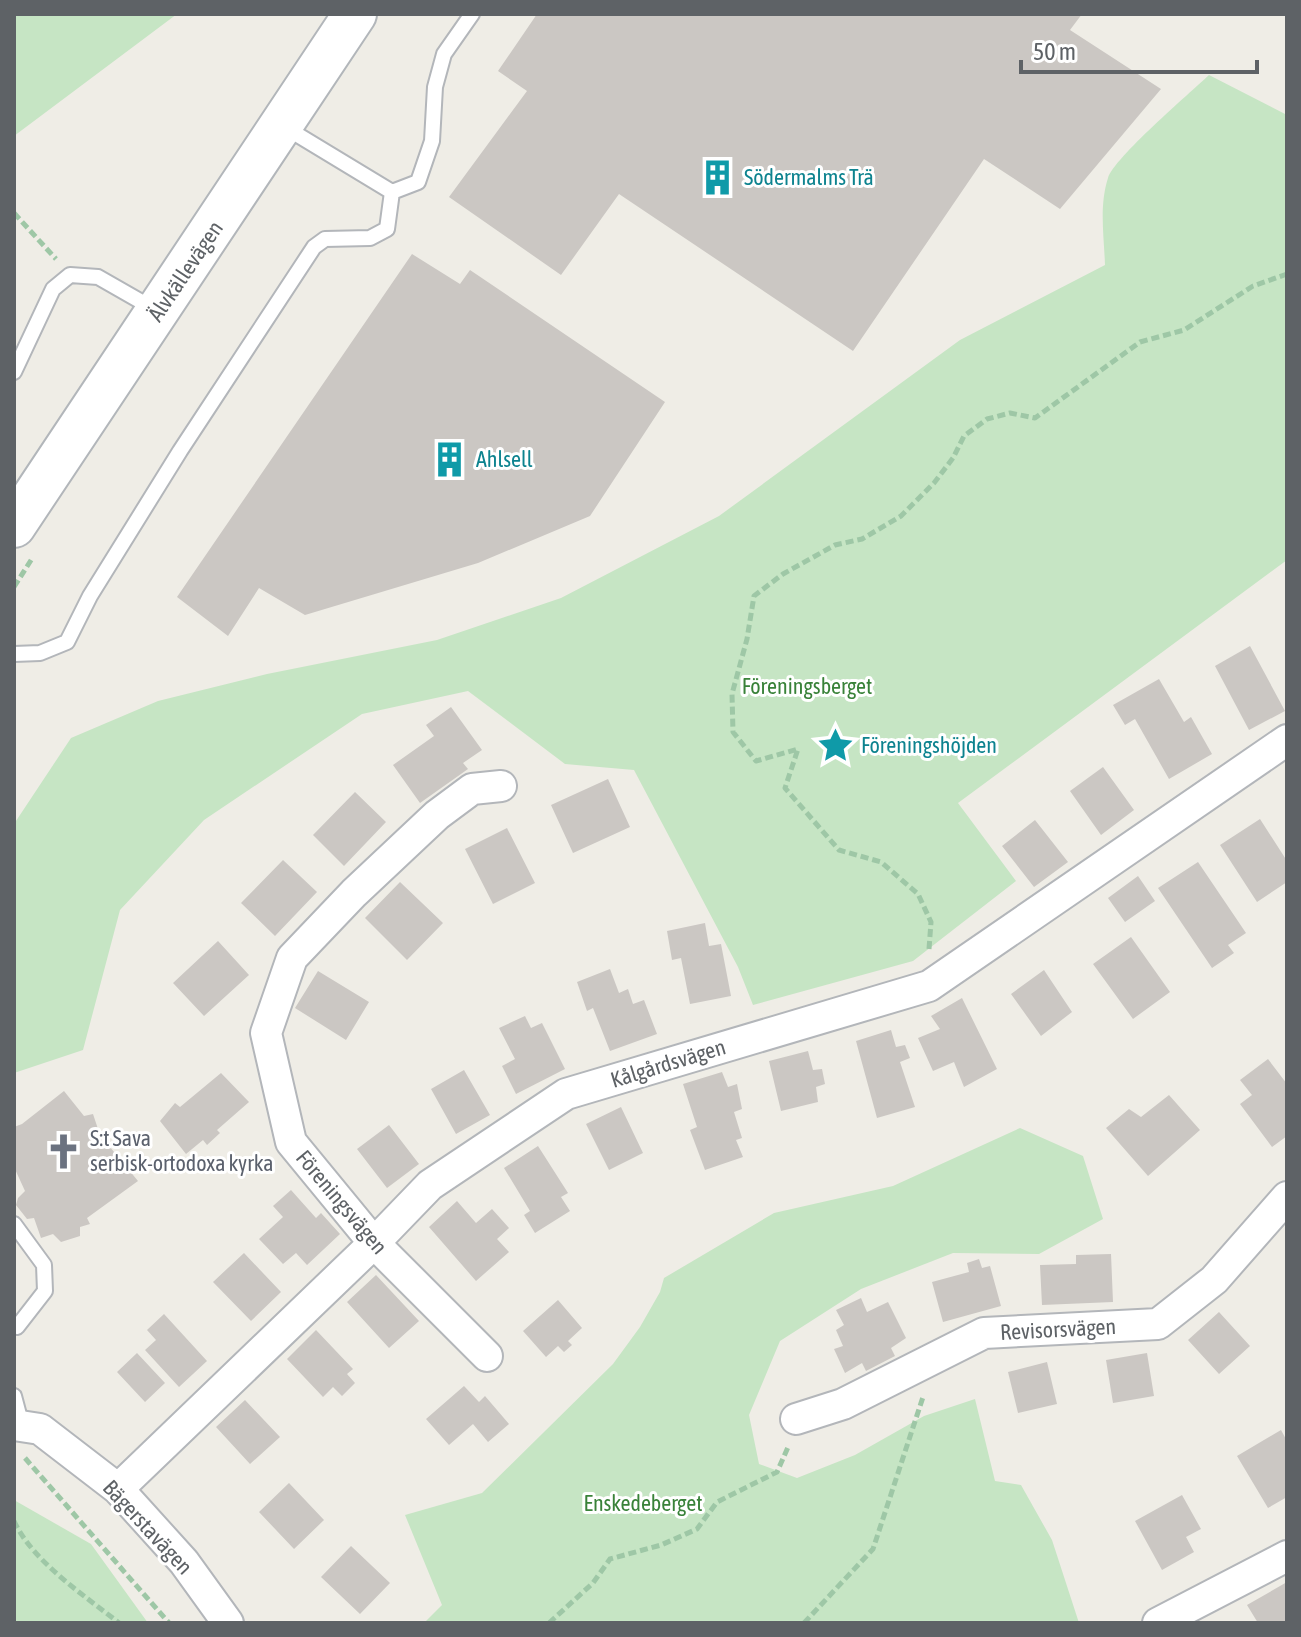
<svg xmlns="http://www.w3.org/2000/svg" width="1301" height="1637" viewBox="0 0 1301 1637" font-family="'Asap Condensed',sans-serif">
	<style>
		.green { fill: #c6e5c4 }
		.building { fill: #cbc7c3 }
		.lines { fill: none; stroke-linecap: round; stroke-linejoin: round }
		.lane-casing { stroke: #b3b6ba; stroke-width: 18 }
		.street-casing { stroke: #b3b6ba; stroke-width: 34 }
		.secondary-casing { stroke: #b2b6ba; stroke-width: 46 }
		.path { stroke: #9ec7a6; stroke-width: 5; stroke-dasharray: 8 4; stroke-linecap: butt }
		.lane { stroke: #fff; stroke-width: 14 }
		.street { stroke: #fff; stroke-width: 30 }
		.secondary { stroke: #fff; stroke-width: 42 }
		.labels { text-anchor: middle; stroke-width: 6; stroke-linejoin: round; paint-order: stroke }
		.culture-label { font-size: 22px; fill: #0d838f; stroke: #fff; text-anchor: start }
		.street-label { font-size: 22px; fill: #5e6266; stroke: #fff }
		.park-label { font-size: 22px; fill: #398239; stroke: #fff }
		.worship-label { font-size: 22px; fill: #5b616d; stroke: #fff; text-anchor: start }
	</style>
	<rect width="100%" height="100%" fill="#efede6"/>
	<path class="green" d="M14,14h163l-163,122z
		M1209,75l78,40v445l-329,243 58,78 -103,80 -160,44 -15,-38 -104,-197 -69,-6 -97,-73 -106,23 -158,106 -84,90 -37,140 -69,23v-249l57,-86 87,-37 109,-27 170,-34 124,-42 158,-82 241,-176 145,-75c-1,-29 -6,-59 3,-87 6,-20 82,-85 101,-103z
		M1020,1128l63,28 20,63 -64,35 -86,-1 -92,36 -81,52 -31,74 10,49 38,14 58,-23 69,-39 51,-17 20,82 26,4 31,55 27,83h-655l18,-18 -37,-90 77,-22 131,-129 27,-37 20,-35 4,-14 110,-65 119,-27z
		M14,1500l77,44 57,79h-134z"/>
	<path class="building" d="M537,14h545l-12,16 91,59 -101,120 -76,-50 -131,192 -234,-157 -58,81 -112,-78 78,-106 -29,-20z
		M412,254l48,30 10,-14 195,132 -75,114 -112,47 -173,52 -46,-27 -31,48 -51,-39z
		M1250,646l35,65 -36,19 -34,-64z
		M1159,679l25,43 7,-5 21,37 -43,25 -34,-60 -10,6 -12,-20z
		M451,707l31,43 -19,13 5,6 -48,34 -27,-38 41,-29 -8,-11z
		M1103,767l31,43 -33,25 -31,-44z
		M608,779l22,48 -57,26 -22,-48z
		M355,792l31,30 -42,44 -31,-31z
		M1260,819l27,42v21l-30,20 -37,-57z
		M1035,820l33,42 -34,25 -32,-41z
		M507,828l28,55 -42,21 -28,-55z
		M283,860l34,32 -42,44 -34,-33z
		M1198,862l48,71 -18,12 6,8 -22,15 -54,-80z
		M1138,876l17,25 -30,21 -17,-24z
		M400,882l43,41 -36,37 -42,-42z
		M705,923l4,23 12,-2 10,52 -41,8 -9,-46 -9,2 -5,-29z
		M1131,937l39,55 -37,27 -40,-55z
		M218,941l31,34 -45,41 -31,-33z
		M610,969l9,24 9,-4 5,15 11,-4 13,34 -47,17 -17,-43 -6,3 -10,-29z
		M1044,970l28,42 -31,24 -30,-42z
		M318,971l51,31 -23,38 -51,-32z
		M962,998l35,71 -33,18 -10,-25 -21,9 -15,-33 22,-9 -9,-13z
		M525,1016l6,12 11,-5 23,46 -49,25 -14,-28 13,-7 -16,-31z
		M891,1030l5,17 9,-2 5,13 -10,4 15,45 -38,11 -21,-77z
		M808,1051l5,19 9,-1 3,15 -9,3 2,15 -37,9 -12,-50z
		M1268,1059l19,25v52l-15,11 -32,-43 12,-9 -12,-15z
		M464,1070l26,45 -34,19 -25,-45z
		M722,1072l6,15 9,-3 5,25 -8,3 8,26 -6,2 7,17 -38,13 -15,-40 7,-3 -14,-43z
		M221,1073l28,29 -32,28 3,3 -13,12 -4,-5 -17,14 -26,-33 15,-18 5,4z
		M64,1091l20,25 9,-2 7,21 38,46 -51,37 3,6 -10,3v9l-19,6 -8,-8 -12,4 -7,-20 -7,1 -11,-14 2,-7 7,-7 -11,-24v-40l8,-3z
		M1169,1095l31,35 -52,46 -42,-48 23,-19 12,8z
		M621,1107l22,46 -34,17 -23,-46z
		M389,1125l30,39 -32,24 -30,-39z
		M538,1146l30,47 -7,4 9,14 -35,22 -11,-18 6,-4 -26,-43z
		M291,1190l25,28 5,-5 19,21 -33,31 -11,-12 -13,11 -24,-25 24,-22 -10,-11z
		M457,1201l19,22 16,-14 17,19 -12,11 12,13 -33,29 -47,-54z
		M244,1253l37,39 -30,29 -38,-39z
		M1111,1254l2,48 -71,3 -2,-40 36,-1v-9z
		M979,1259l3,9 8,-2 11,40 -58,16 -11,-40 37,-10 -2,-9z
		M376,1275l43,46 -30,27 -42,-46z
		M861,1298l6,14 21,-10 18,36 -15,10 4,8 -29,15 -4,-8 -17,10 -11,-24 9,-3 -7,-16 8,-5 -8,-15z
		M558,1300l24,28 -14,13 4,4 -8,7 -6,-6 -12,11 -23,-26z
		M1219,1312l31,34 -31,28 -31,-34z
		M164,1314l43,47 -28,26 -34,-37 11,-10 -9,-10z
		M316,1330l37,39 -6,5 8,9 -13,13 -9,-9 -10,10 -36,-38z
		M137,1353l28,30 -20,19 -28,-30z
		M1147,1353l7,43 -41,7 -7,-43z
		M1047,1362l10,42 -39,9 -10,-41z
		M464,1386l15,16 6,-6 24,28 -21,18 -15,-18 -24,21 -23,-26z
		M245,1400l35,37 -30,27 -34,-37z
		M1281,1430l6,11v56l-19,11 -31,-52z
		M289,1483l35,37 -30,29 -35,-37z
		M1182,1495l19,34 -15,8 8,15 -32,18 -27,-49z
		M351,1546l39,37 -30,31 -39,-37z
		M1287,1582v41h-29l-11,-18z"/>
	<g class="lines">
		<defs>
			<path id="lane" d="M283,126l109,66 26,-10 14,-41 3,-54 9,-33 28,-40
				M14,372l39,-83 17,-14 28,2 56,32
				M14,654l26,-1 27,-11 23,-46 90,-145 134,-204 11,-8 45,-1 17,-9 5,-37
				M14,1224l30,41 1,26 -28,36
				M14,1396l8,30"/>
			<path id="street" d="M487,1356l-113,-113 -83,-101 -25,-109 26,-75 62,-65 83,-78 35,-26 29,-3
				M796,1419l47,-15 141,-71 174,-9 56,-44 73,-83
				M14,1425l26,4 78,60 66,73 44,61
				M118,1489l256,-246 56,-58 136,-91 363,-108 358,-246
				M1158,1623l129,-67"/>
			<path id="secondary" d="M14,526l341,-512"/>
		</defs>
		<use href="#lane" class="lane-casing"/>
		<use href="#street" class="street-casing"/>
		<use href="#secondary" class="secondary-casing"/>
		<path class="path" d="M14,213l42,46
			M14,587l19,-30
			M929,949l2,-27 -13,-28 -37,-32 -42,-12 -54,-62 13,-39 -42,12 -23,-29 -1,-38 15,-55 7,-43 29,-22 52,-29 27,-6 39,-23 33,-33 19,-25 11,-22 23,-17 23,-6 25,5 105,-76 44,-12 69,-44 34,-12
			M25,1458l144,165
			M14,1521c19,41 70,74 105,102
			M549,1623l44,-40 17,-24 51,-14 36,-16 20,-27 60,-30 12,-27
			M804,1623l69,-74 50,-152"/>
		<use href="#lane" class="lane"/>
		<use href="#street" class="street"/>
		<use href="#secondary" class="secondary"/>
	</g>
	<defs>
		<symbol id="building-bare" viewBox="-9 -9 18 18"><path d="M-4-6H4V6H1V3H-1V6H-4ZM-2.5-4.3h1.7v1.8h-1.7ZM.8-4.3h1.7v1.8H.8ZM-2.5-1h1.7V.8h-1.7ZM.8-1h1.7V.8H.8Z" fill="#0f9aa8" stroke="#fff" stroke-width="2.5" paint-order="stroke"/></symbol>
		<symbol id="sight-bare" viewBox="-9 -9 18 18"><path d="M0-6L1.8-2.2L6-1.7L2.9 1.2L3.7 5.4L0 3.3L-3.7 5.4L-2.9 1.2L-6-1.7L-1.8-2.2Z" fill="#0f9aa8" stroke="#fff" stroke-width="2.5" paint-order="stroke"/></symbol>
		<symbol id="church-bare" viewBox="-9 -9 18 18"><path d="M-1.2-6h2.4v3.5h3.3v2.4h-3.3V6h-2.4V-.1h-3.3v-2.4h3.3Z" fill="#6b7280" stroke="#fff" stroke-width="2.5" paint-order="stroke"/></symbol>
	</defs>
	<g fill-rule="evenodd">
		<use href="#building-bare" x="692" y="152" width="51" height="51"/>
		<use href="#building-bare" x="424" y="434" width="51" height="51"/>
		<use href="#sight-bare" x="810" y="720" width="51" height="51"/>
		<use href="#church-bare" x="38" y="1126" width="51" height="51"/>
	</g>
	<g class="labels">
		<g class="culture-label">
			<text x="744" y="185">Södermalms Trä</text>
			<text x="476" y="467">Ahlsell</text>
			<text x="861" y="753">Föreningshöjden</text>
		</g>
		<g class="street-label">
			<text transform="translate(185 271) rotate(-56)" y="8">Älvkällevägen</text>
			<text transform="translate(668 1063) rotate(-17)" y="8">Kålgårdsvägen</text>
			<text transform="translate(342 1202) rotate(50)" y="8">Föreningsvägen</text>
			<text transform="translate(1058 1329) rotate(-3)" y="8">Revisorsvägen</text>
			<text transform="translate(148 1527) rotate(47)" y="8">Bägerstavägen</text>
		</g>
		<g class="park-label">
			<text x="807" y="694">Föreningsberget</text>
			<text x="643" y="1511">Enskedeberget</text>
		</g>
		<g class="worship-label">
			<text x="90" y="1146">S:t Sava<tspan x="90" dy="25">serbisk-ortodoxa kyrka</tspan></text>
		</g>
	</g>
	<rect width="1301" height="1637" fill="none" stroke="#5e6266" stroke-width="32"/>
	<path d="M1021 60v12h236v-12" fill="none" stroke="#5e6266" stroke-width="4"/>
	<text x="1033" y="60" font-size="24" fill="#5e6266" stroke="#ffffff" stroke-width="6" paint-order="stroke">50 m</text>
</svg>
